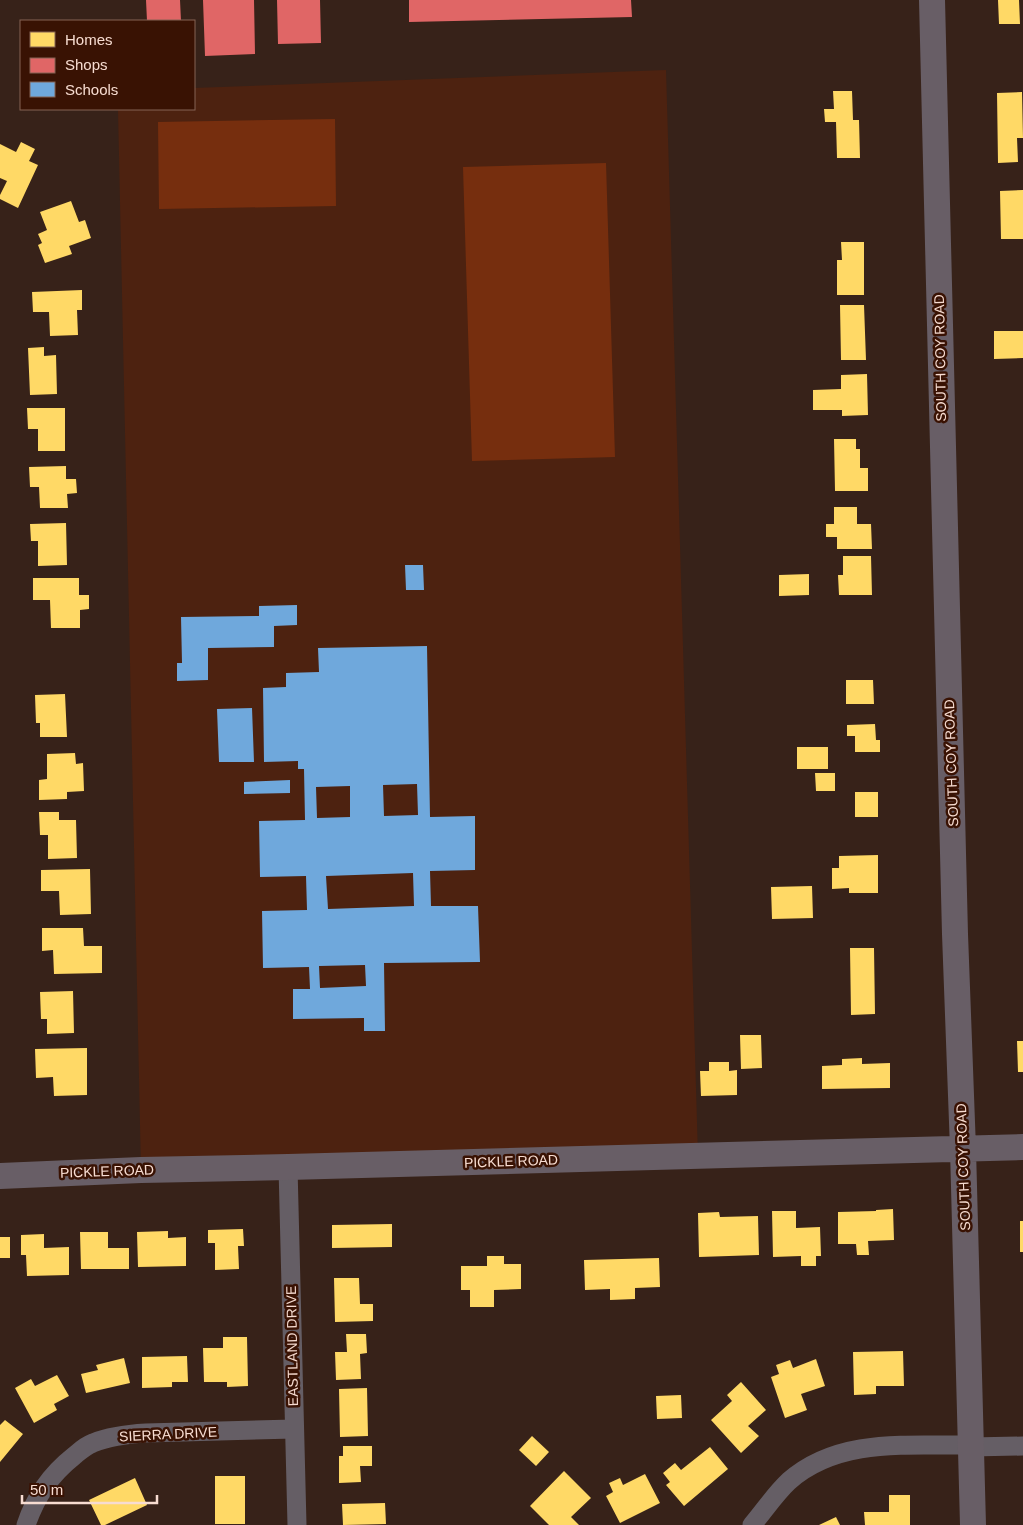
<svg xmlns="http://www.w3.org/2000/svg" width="1023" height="1525" viewBox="0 0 1023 1525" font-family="Arial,sans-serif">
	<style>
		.built { fill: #4d2210 }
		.green { fill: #762e0e }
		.homes { fill: #ffd966 }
		.shops { fill: #e06666 }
		.schools { fill: #6fa8dc; fill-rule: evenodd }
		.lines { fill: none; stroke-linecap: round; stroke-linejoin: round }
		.street { stroke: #655e65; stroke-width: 19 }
		.secondary { stroke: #685e66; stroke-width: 26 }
		.labels { text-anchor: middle; stroke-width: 5; stroke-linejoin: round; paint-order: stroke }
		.street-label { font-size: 14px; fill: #f7dcd1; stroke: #391203 }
	</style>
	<rect width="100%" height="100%" fill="#372219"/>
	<path class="built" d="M666,70l32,1086 -557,14 -23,-1061h76v-21z"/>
	<path class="green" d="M335,119l1,87 -177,3 -1,-87z
		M606,163l9,294 -143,4 -9,-294z"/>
	<path class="homes" d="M998,0h21l1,24h-21z
		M833,91h19l1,29h6l1,38h-23l-1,-36h-11l-1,-13h10z
		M1022,92l1,46h-6l1,24 -20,1 -1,-70z
		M21,142l14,7 -6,12 9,4 -20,43 -18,-9v-4l7,-14 -7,-3v-34l16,8z
		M1023,190v49h-22l-1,-48z
		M71,201l8,21 6,-2 6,18 -22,8 3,8 -27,9 -7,-18 4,-2 -4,-9 9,-4 -7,-18z
		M841,242h23v53h-27v-35h5z
		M82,290v20h-5l1,25 -28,1 -1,-24h-16l-1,-20z
		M840,305h24l2,55h-25z
		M994,331h29v27l-29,1z
		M44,347v9l12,-1 1,39 -27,1 -2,-47z
		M867,374l1,41 -26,1v-6h-29v-20l28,-1v-14z
		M27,408h38v43h-27v-22h-10z
		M834,439h22v10h4v19h8v23h-33z
		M66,466v13h10l1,14 -10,1 1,14h-28l-1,-21h-9l-1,-20z
		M834,507h23v17h14l1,25h-35v-12h-11v-13h8z
		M66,523l1,42 -29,1v-25h-7l-1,-17z
		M843,556h28l1,39h-33l-1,-20h5z
		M809,574v21l-30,1v-21z
		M33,578h46v17h10v14l-9,1v18h-29l-1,-28h-17z
		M846,680h27l1,24h-28z
		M65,694l2,43h-27v-14h-4l-1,-28z
		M875,724l1,16h4v12h-25v-16h-8v-11z
		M797,747h31v22h-31z
		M75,753l1,11 7,-1 1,28 -17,1v7l-28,1v-20l8,-1v-25z
		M815,773h20v18h-19z
		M855,792h23v25h-23z
		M39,812h20v8h17l1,38 -29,1v-24h-8z
		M878,855v38h-29v-5l-17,1v-21h7v-12z
		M90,869l1,45 -31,1 -1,-24h-18v-21z
		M812,886l1,32 -41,1 -1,-32z
		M42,928h41l1,18h18v27l-48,1 -1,-24 -11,1z
		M850,948h24l1,66 -24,1z
		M73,991l1,42 -27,1v-15h-6l-1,-27z
		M740,1035h21l1,33 -21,1z
		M1017,1041h6v31h-5z
		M87,1048v47l-33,1 -1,-19 -17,1 -1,-29z
		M862,1058v6l28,-1v25l-68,1v-23l20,-1v-6z
		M709,1062h20v9l8,-1v25l-36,1 -1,-25h9z
		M893,1209l1,31 -26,1 1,14h-12l-1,-11h-18v-32l38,-1v-1z
		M772,1211h24v17l24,-1 1,29h-5v10h-15v-10l-28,1z
		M719,1212l1,5 38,-1 1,39 -60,2 -1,-44z
		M1020,1221h3v31h-3z
		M392,1224v23l-60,1v-23z
		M243,1229l1,17h-6l1,23 -24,1v-27h-7v-13z
		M168,1231v7l18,-1v29l-48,1 -1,-35z
		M80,1232h28v16h21v21h-48z
		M44,1234v14l25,-1v28l-42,1 -1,-21h-5v-20z
		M0,1237h10v21h-10z
		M487,1256h17v8h17v25l-27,1v17h-24v-17h-9v-24h26z
		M659,1258l1,29 -25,1v11l-25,1v-11l-25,1 -1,-30z
		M334,1278h25l1,26h13v17l-38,1z
		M346,1334h20l1,19 -7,1 1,25 -25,1 -1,-28h12z
		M223,1337h24l1,49 -21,1v-5h-23l-1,-34h20z
		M903,1351l1,35h-28v8l-22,1 -1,-43z
		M187,1356l1,26h-16v5l-30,1v-31z
		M124,1358l6,25 -44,10 -5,-19 17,-4 -2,-5z
		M816,1359l9,27 -24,8 6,16 -22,8 -14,-41 8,-3 -3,-9 14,-5 3,8z
		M57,1375l12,21 -15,8 3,6 -23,13 -19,-35 16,-9 4,7z
		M741,1382l25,28 -18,16 11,10 -18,17 -30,-33 21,-19 -5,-6z
		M367,1388l1,48 -28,1 -1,-48z
		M681,1395l1,23 -25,1 -1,-23z
		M5,1420l18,14 -23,28v-37z
		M532,1436l17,16 -13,14 -17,-16z
		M343,1446h29v20h-12l1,16 -22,1v-27h4z
		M710,1447l18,22 -44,37 -18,-21 4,-3 -7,-9 12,-10 6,7z
		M564,1471l27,27 -20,19 8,8h-30l-19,-19z
		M645,1474l15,29 -40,20 -14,-27 7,-4 -4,-9 11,-5 3,7z
		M215,1476h30v48h-30z
		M135,1478l12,27 -42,20h-4l-12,-25z
		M889,1495h21v30h-45l-1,-13h25z
		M385,1503l1,21 -43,1 -1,-21z
		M836,1517l4,8h-21z"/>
	<path class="shops" d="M146,0h34l1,21h-34z
		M203,0h51l1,54 -50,2z
		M277,0h43l1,43 -43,1z
		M409,0h222l1,17 -223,5z"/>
	<path class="schools" d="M405,565h18l1,25h-18z
		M297,605v20l-23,1v21l-66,1v32l-31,1v-18h5l-1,-46 78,-1v-10z
		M427,646l3,171 45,-1v54l-45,1 1,35h47l2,56 -96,1 1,68h-21v-13l-71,1v-30h17l-1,-22 -46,1 -1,-57 45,-1 -1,-34 -46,1 -1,-56 46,-1 -1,-51h-6v-8l-34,1 -1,-74 23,-1v-14l33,-1 -1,-24zM417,784l1,31 -34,1 -1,-31zM350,786v31l-33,1 -1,-31zM413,873l1,33 -86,3 -2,-33zM365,965l1,21 -46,2 -1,-22z
		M252,708l2,54h-35l-2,-53z
		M290,780v13l-46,1v-12z"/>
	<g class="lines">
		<path class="street" d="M288,1167l9,358
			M971,1447l52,-1
			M26,1525c10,-29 24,-50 48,-69 6,-5 11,-10 19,-13 17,-7 35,-9 53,-10l148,-4
			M752,1525c12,-14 23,-31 37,-44 50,-44 120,-35 182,-36"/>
		<path class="secondary" d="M932,0l23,934 8,215 10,376
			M0,1176l141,-6 147,-3 735,-20"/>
	</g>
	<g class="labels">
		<g class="street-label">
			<text transform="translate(940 358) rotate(-91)" y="5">SOUTH COY ROAD</text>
			<text transform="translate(951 763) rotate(-92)" y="5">SOUTH COY ROAD</text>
			<text transform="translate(511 1161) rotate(-2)" y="5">PICKLE ROAD</text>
			<text transform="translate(963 1167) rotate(-92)" y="5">SOUTH COY ROAD</text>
			<text transform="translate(107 1171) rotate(-2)" y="5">PICKLE ROAD</text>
			<text transform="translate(292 1346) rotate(-91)" y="5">EASTLAND DRIVE</text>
			<text transform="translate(168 1434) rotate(-3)" y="5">SIERRA DRIVE</text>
		</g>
	</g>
	<rect x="20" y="20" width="175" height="90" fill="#391203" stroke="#856355"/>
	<rect x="30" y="32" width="25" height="15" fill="#ffd966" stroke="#856355"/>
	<text x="65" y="45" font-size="15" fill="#f7dcd1">Homes</text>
	<rect x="30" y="58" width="25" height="15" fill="#e06666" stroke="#856355"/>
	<text x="65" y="70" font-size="15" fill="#f7dcd1">Shops</text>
	<rect x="30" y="82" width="25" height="15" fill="#6fa8dc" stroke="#856355"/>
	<text x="65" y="95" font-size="15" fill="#f7dcd1">Schools</text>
	<path d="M22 1495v8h135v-8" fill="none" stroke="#f7dcd1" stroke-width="2.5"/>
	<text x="30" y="1495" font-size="15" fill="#f7dcd1" stroke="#391203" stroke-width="4" paint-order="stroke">50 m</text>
</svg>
